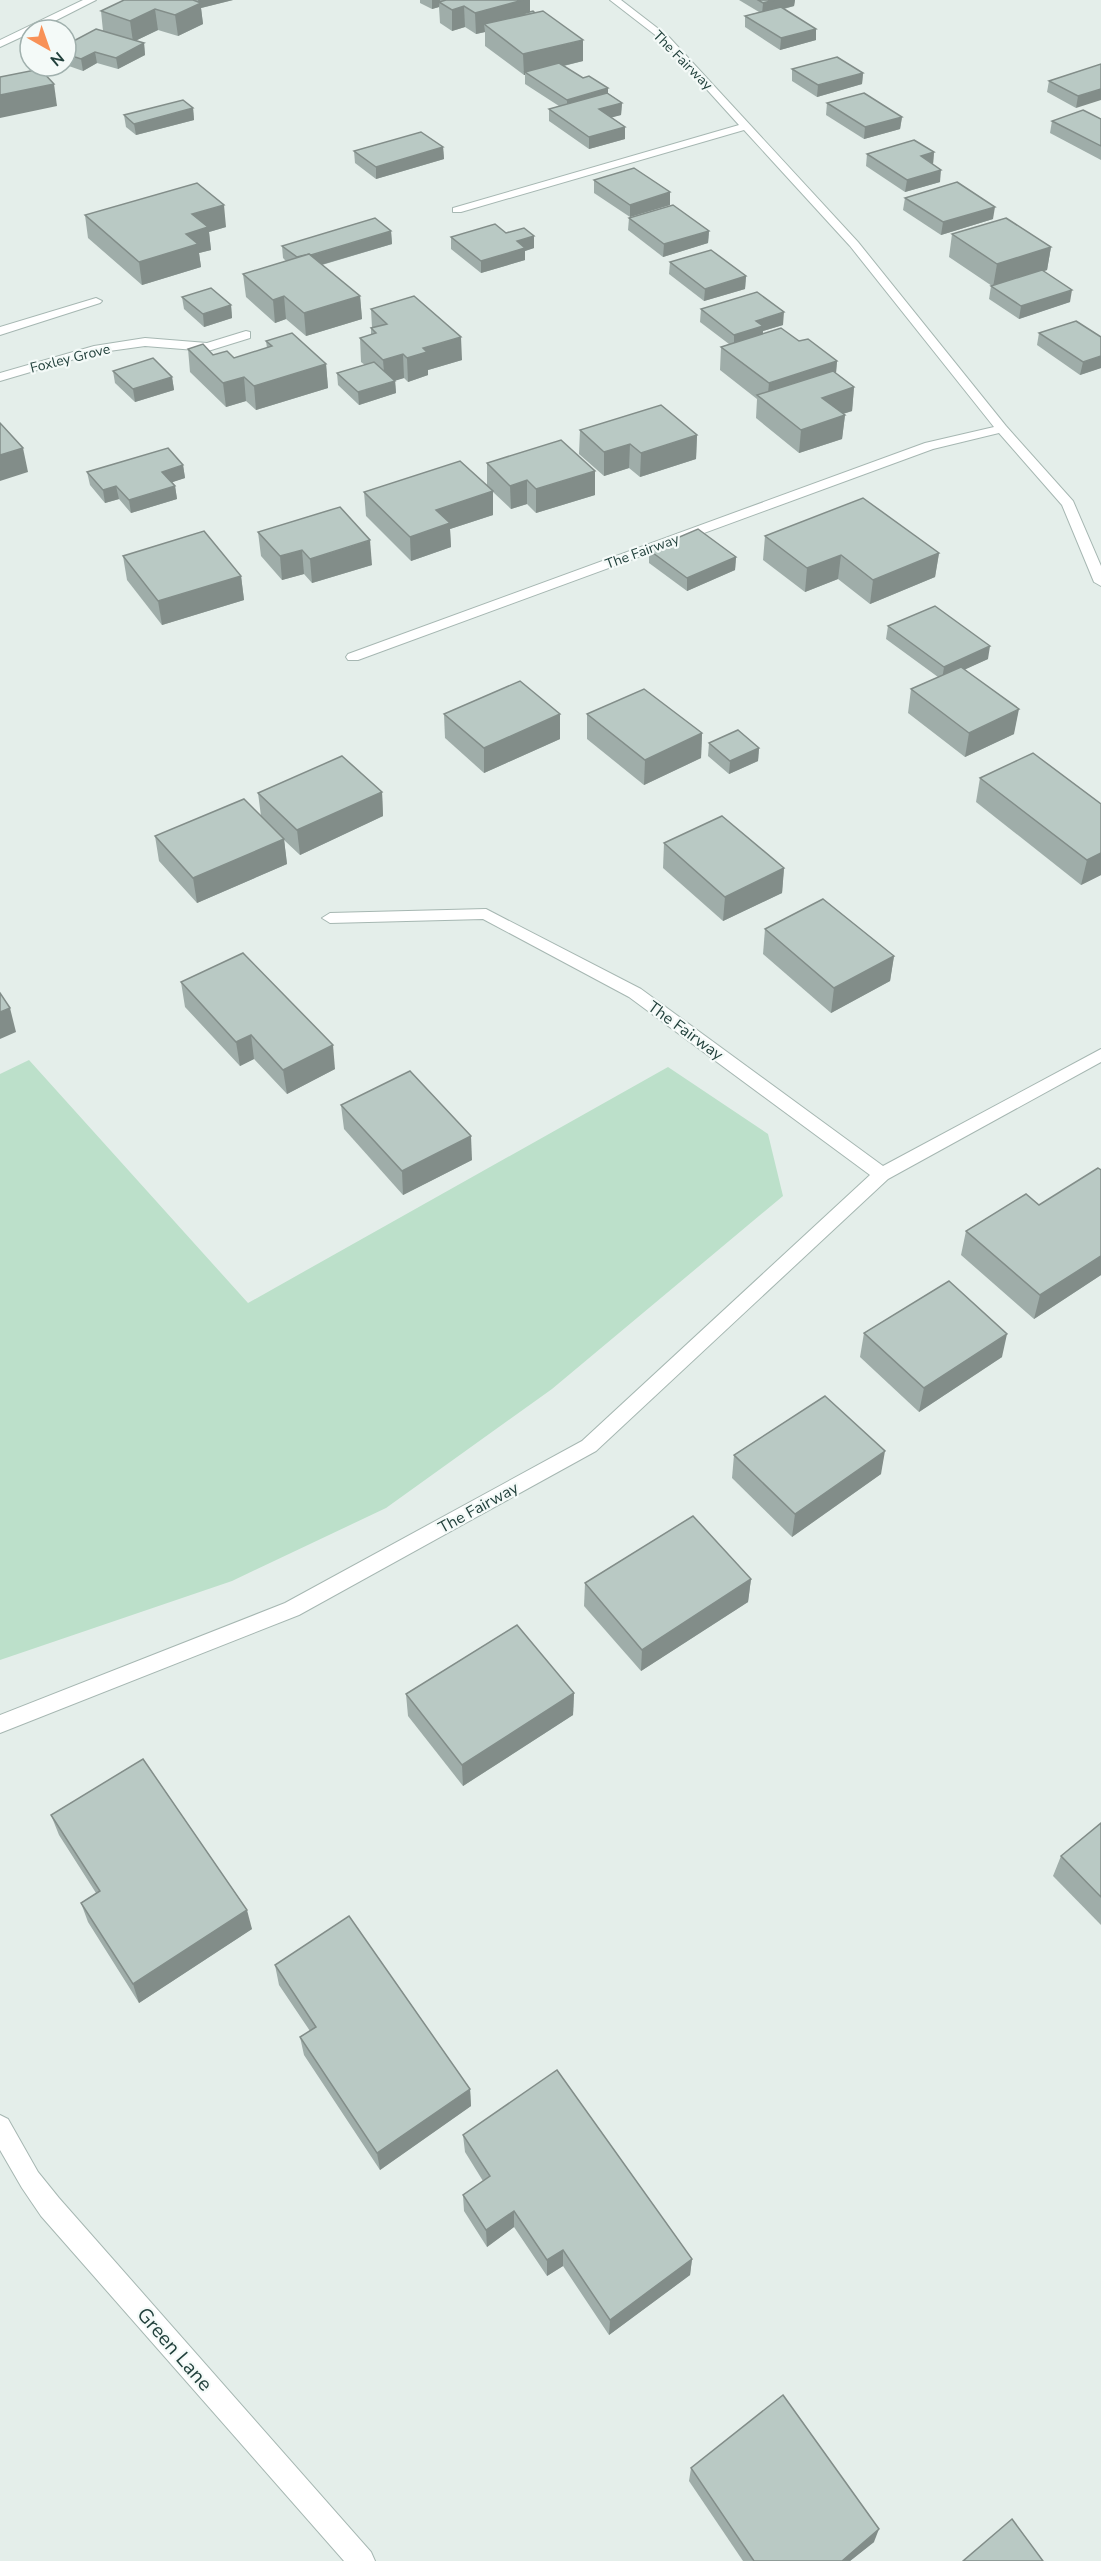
<svg xmlns="http://www.w3.org/2000/svg" width="1101" height="2561" viewBox="0 0 1101 2561" font-family="'Nunito Sans',sans-serif">
  <style>
    .green { fill: #bce0ca }
    .lines { fill: none; stroke-linecap: round; stroke-linejoin: round }
    .minor-casing { stroke: #a6b7b2; stroke-width: 2 }
    .minor { fill: #fff; fill-rule: evenodd }
    .wall { fill: #9fada9 }
    .shaded-wall { fill: #828d89 }
    .building { fill: #b9c9c4; stroke: #828d89; stroke-width: 1.5 }
    .labels { text-anchor: middle; stroke-width: 4.5; stroke-linejoin: round; paint-order: stroke }
    .far-street-label { font-size: 14px; fill: #22413c; stroke: #f4faf8 }
    .street-label { font-size: 16px; fill: #22413c; stroke: #f4faf8 }
    .near-street-label { font-size: 20px; fill: #22413c; stroke: #f4faf8 }
  </style>
  <rect width="100%" height="100%" fill="#e4eeea"/>
  <polygon class="green" points="29,1060 248,1303 668,1067 768,1134 783,1196 552,1389 386,1508 232,1581 0,1660 0,1074"/>
  <g class="lines">
    <defs>
      <g id="minor">
        <polygon points="83,0 96,0 37,30 30,30 30,33 0,47 0,40"/>
        <polygon points="610,0 621,0 669,37 858,242 1006,426 1073,501 1101,566 1101,586 1094,582 1062,505 999,433 933,449 358,660 348,660 346,657 348,654 925,443 994,427 850,246 744,130 461,212 453,212 453,208 739,125 663,41"/>
        <polygon points="96,298 102,301 100,303 0,335 0,327"/>
        <polygon points="246,331 250,332 250,338 208,351 145,346 95,353 0,381 0,373 94,346 145,338 207,343"/>
        <polygon points="486,909 641,989 883,1166 1101,1049 1101,1062 888,1179 596,1451 299,1615 0,1733 0,1715 285,1603 582,1441 870,1175 629,997 483,919 330,923 322,918 330,913"/>
        <polygon points="0,2115 8,2119 38,2172 59,2198 371,2552 375,2561 344,2561 41,2216 22,2188 0,2150"/>
      </g>
    </defs>
    <use href="#minor" class="minor-casing"/>
    <use href="#minor" class="minor"/>
  </g>
  <g class="wall">
    <polygon points="124,0 233,0 201,8 203,24 178,36 158,30 135,41 144,43 145,55 118,69 97,63 83,71 66,65 66,45 103,31 101,11"/>
    <polygon points="420,0 530,0 530,12 583,61 564,66 583,78 608,88 608,93 622,103 621,115 611,117 625,127 625,139 589,149 549,121 549,109 559,106 525,84 525,75 524,75 485,46 485,32 476,34 465,27 452,31 440,23 439,7 432,9 420,3"/>
    <polygon points="739,0 795,0 794,6 784,9 816,29 816,40 780,50 745,27 745,16 759,12"/>
    <polygon points="1101,64 1076,108 1047,92 1049,81"/>
    <polygon points="792,69 863,73 862,84 817,97 792,81"/>
    <polygon points="827,103 902,117 900,129 864,139 826,115"/>
    <polygon points="193,108 194,120 136,135 126,127 124,115"/>
    <polygon points="1101,119 1101,160 1050,133 1052,121"/>
    <polygon points="443,147 444,159 376,179 355,163 354,151"/>
    <polygon points="934,152 933,164 940,182 905,192 866,166 867,154"/>
    <polygon points="594,180 670,205 630,217 594,193"/>
    <polygon points="905,198 993,219 941,235 903,210"/>
    <polygon points="85,215 226,227 209,232 211,250 199,253 201,267 142,285 88,238"/>
    <polygon points="629,218 709,231 708,243 663,257 628,230"/>
    <polygon points="391,231 392,244 322,265 360,296 362,319 306,336 286,319 275,323 246,297 243,274 286,261 283,258 282,246"/>
    <polygon points="506,233 534,248 525,251 525,260 481,273 451,249 451,237"/>
    <polygon points="952,234 1051,247 1047,270 1044,271 1070,302 1019,319 989,299 991,286 992,286 949,257"/>
    <polygon points="670,262 746,276 745,289 704,301 669,274"/>
    <polygon points="182,297 231,305 232,318 204,327 184,309"/>
    <polygon points="371,309 462,360 428,370 428,375 408,382 404,378 395,380 396,393 359,405 338,385 337,373 365,365 361,362 360,338 371,335 371,328 372,328"/>
    <polygon points="701,309 783,325 763,331 763,333 799,341 837,361 836,373 854,387 852,411 843,414 845,415 842,439 799,453 756,418 757,399 720,370 721,347 729,344 700,322"/>
    <polygon points="1039,333 1101,337 1101,368 1080,375 1037,345"/>
    <polygon points="266,341 326,364 328,388 256,410 246,401 226,407 190,372 188,349 234,358 267,348"/>
    <polygon points="113,371 172,377 174,390 135,402 115,383"/>
    <polygon points="580,430 697,435 696,459 640,477 629,468 604,476 579,454"/>
    <polygon points="487,463 595,471 595,495 536,513 527,504 511,509 493,492 493,515 450,529 451,547 411,561 366,516 364,492 487,486"/>
    <polygon points="183,465 185,478 172,482 175,486 177,499 131,513 119,499 105,503 90,485 87,472"/>
    <polygon points="258,532 372,565 312,583 304,574 282,580 261,556"/>
    <polygon points="765,536 939,553 935,577 870,604 838,579 805,592 763,560"/>
    <polygon points="649,550 736,557 735,570 687,591 649,563"/>
    <polygon points="123,556 241,576 244,600 162,625 127,580"/>
    <polygon points="888,626 988,659 965,669 1014,734 965,757 908,713 911,689 938,677 886,639"/>
    <polygon points="444,714 560,739 484,773 445,738"/>
    <polygon points="587,714 702,733 701,758 644,785 587,739"/>
    <polygon points="709,743 759,748 758,761 729,774 708,756"/>
    <polygon points="980,778 1101,804 1101,875 1081,885 976,802"/>
    <polygon points="382,792 383,816 300,855 284,840 287,864 197,903 159,861 155,836 261,816 258,793"/>
    <polygon points="664,843 784,868 782,893 723,921 663,868"/>
    <polygon points="765,929 894,956 890,981 831,1013 763,954"/>
    <polygon points="181,982 335,1069 287,1094 254,1059 240,1066 185,1007"/>
    <polygon points="341,1105 472,1160 403,1195 344,1129"/>
    <polygon points="1101,1170 1101,1275 1034,1319 961,1255 966,1231 1039,1205"/>
    <polygon points="864,1333 1002,1357 919,1412 860,1357"/>
    <polygon points="734,1455 881,1474 792,1537 732,1478"/>
    <polygon points="751,1579 748,1602 641,1671 584,1606 585,1583"/>
    <polygon points="574,1693 573,1715 463,1786 408,1716 406,1694"/>
    <polygon points="51,1815 252,1929 139,2003 88,1922 81,1903 96,1893 59,1835"/>
    <polygon points="1101,1823 1101,1925 1053,1876 1061,1856"/>
    <polygon points="275,1965 470,2089 471,2106 380,2170 304,2055 300,2037 310,2031 279,1985"/>
    <polygon points="463,2135 692,2259 690,2275 609,2335 563,2266 547,2276 514,2227 487,2247 464,2211 463,2195 483,2181 465,2152"/>
    <polygon points="691,2468 874,2542 850,2561 743,2561 689,2481"/>
  </g>
  <g class="shaded-wall">
    <polygon points="198,0 233,0 201,8 203,24 178,36 175,15 199,4"/>
    <polygon points="432,0 440,0 439,7 432,9"/>
    <polygon points="523,0 530,0 530,19 484,24 485,32 476,34 475,13"/>
    <polygon points="774,0 795,0 794,6 762,14 763,3"/>
    <polygon points="464,6 465,27 452,31 452,10"/>
    <polygon points="155,9 158,30 133,42 130,21"/>
    <polygon points="816,29 816,40 780,50 781,38"/>
    <polygon points="583,40 583,61 529,74 525,72 525,75 524,75 523,54"/>
    <polygon points="144,43 145,55 118,69 116,58"/>
    <polygon points="95,52 97,63 83,71 81,59"/>
    <polygon points="863,73 862,84 817,97 818,85"/>
    <polygon points="54,84 57,106 0,118 0,95"/>
    <polygon points="608,88 608,100 567,111 567,100"/>
    <polygon points="1101,89 1101,100 1076,108 1078,96"/>
    <polygon points="622,103 621,115 599,121 599,109"/>
    <polygon points="193,108 194,120 136,135 134,124"/>
    <polygon points="902,117 900,129 864,139 865,127"/>
    <polygon points="625,127 625,139 589,149 589,137"/>
    <polygon points="443,147 444,159 376,179 376,167"/>
    <polygon points="934,152 933,164 921,156"/>
    <polygon points="941,170 940,182 905,192 907,180"/>
    <polygon points="670,192 670,205 630,217 630,205"/>
    <polygon points="224,205 226,227 209,232 211,250 199,253 201,267 142,285 139,262 186,234 192,214"/>
    <polygon points="995,207 993,219 941,235 943,222"/>
    <polygon points="391,231 392,244 300,271 299,259"/>
    <polygon points="709,231 708,243 663,257 664,244"/>
    <polygon points="534,236 534,248 525,251 525,260 481,273 481,261 517,241"/>
    <polygon points="1051,247 1047,270 993,287 997,264"/>
    <polygon points="746,276 745,289 704,301 705,289"/>
    <polygon points="1072,290 1070,302 1019,319 1021,306"/>
    <polygon points="284,296 286,319 275,323 273,300"/>
    <polygon points="360,296 362,319 306,336 304,313"/>
    <polygon points="231,305 232,318 204,327 203,314"/>
    <polygon points="784,312 783,325 763,331 762,339 734,348 734,335 756,321"/>
    <polygon points="461,337 462,360 428,370 428,375 408,382 407,358 423,348"/>
    <polygon points="403,354 404,378 385,384 383,360"/>
    <polygon points="1101,356 1101,368 1080,375 1083,362"/>
    <polygon points="837,361 835,384 767,403 769,383"/>
    <polygon points="326,364 328,388 256,410 254,386"/>
    <polygon points="172,377 174,390 135,402 133,389"/>
    <polygon points="244,377 246,401 226,407 223,383"/>
    <polygon points="395,381 396,393 359,405 358,392"/>
    <polygon points="854,387 852,411 820,421 822,398"/>
    <polygon points="845,415 842,439 799,453 801,430"/>
    <polygon points="697,435 696,459 640,477 641,453"/>
    <polygon points="630,444 629,468 604,476 604,452"/>
    <polygon points="23,448 28,472 0,481 0,455"/>
    <polygon points="183,465 185,478 164,485 162,472"/>
    <polygon points="595,471 595,495 536,513 536,489"/>
    <polygon points="527,480 527,504 511,509 510,486"/>
    <polygon points="116,486 119,499 105,503 103,490"/>
    <polygon points="175,486 177,499 131,513 129,500"/>
    <polygon points="493,491 493,515 450,529 451,547 411,561 410,537 436,510"/>
    <polygon points="370,540 372,565 312,583 310,559"/>
    <polygon points="302,550 304,574 282,580 280,556"/>
    <polygon points="939,553 935,577 870,604 873,580"/>
    <polygon points="841,555 838,579 805,592 807,568"/>
    <polygon points="736,557 735,570 687,591 687,578"/>
    <polygon points="241,576 244,600 162,625 158,601"/>
    <polygon points="990,646 988,659 942,680 944,667"/>
    <polygon points="1019,709 1014,734 965,757 969,733"/>
    <polygon points="560,714 560,739 484,773 484,748"/>
    <polygon points="702,733 701,758 644,785 645,760"/>
    <polygon points="759,748 758,761 729,774 730,761"/>
    <polygon points="382,792 383,816 300,855 297,830"/>
    <polygon points="284,839 287,864 197,903 193,878"/>
    <polygon points="1101,853 1101,875 1081,885 1087,860"/>
    <polygon points="784,868 782,893 723,921 725,897"/>
    <polygon points="894,956 890,981 831,1013 834,988"/>
    <polygon points="10,1008 16,1032 0,1039 0,1012"/>
    <polygon points="251,1035 254,1059 240,1066 236,1042"/>
    <polygon points="333,1045 335,1069 287,1094 283,1070"/>
    <polygon points="471,1136 472,1160 403,1195 402,1171"/>
    <polygon points="1101,1256 1101,1275 1034,1319 1040,1295"/>
    <polygon points="1007,1334 1002,1357 919,1412 924,1388"/>
    <polygon points="885,1451 881,1474 792,1537 795,1514"/>
    <polygon points="751,1579 748,1602 641,1671 642,1650"/>
    <polygon points="574,1693 573,1715 463,1786 462,1765"/>
    <polygon points="247,1910 252,1929 139,2003 133,1984"/>
    <polygon points="470,2089 471,2106 380,2170 377,2153"/>
    <polygon points="514,2211 514,2227 487,2247 486,2230"/>
    <polygon points="563,2250 563,2266 547,2276 547,2260"/>
    <polygon points="692,2259 690,2275 609,2335 610,2320"/>
    <polygon points="879,2529 874,2542 850,2561 842,2561"/>
  </g>
  <g class="building">
    <polygon points="124,0 193,0 201,3 175,15 155,9 130,21 101,11"/>
    <polygon points="446,0 523,0 475,13 464,6 452,10 439,2"/>
    <polygon points="758,0 774,0 763,3"/>
    <polygon points="781,7 816,29 781,38 745,16"/>
    <polygon points="533,11 535,13 504,19"/>
    <polygon points="543,11 583,40 523,54 484,24"/>
    <polygon points="96,29 144,43 116,58 95,52 81,59 66,54 66,45"/>
    <polygon points="837,57 863,73 818,85 792,69"/>
    <polygon points="559,63 583,78 589,76 608,88 567,100 525,72"/>
    <polygon points="1101,64 1101,89 1078,96 1049,81"/>
    <polygon points="40,69 54,84 0,95 0,77"/>
    <polygon points="607,93 622,103 599,109 625,127 589,137 549,109"/>
    <polygon points="864,93 902,117 865,127 827,103"/>
    <polygon points="183,100 193,108 134,124 124,115"/>
    <polygon points="1083,110 1101,119 1101,146 1052,121"/>
    <polygon points="421,132 443,147 376,167 354,151"/>
    <polygon points="914,140 934,152 921,156 941,170 907,180 867,154"/>
    <polygon points="634,168 670,192 630,205 594,180"/>
    <polygon points="957,182 995,207 943,222 905,198"/>
    <polygon points="197,183 224,205 192,214 208,227 186,234 198,244 139,262 85,215"/>
    <polygon points="673,205 709,231 664,244 629,218"/>
    <polygon points="375,218 391,231 311,255 309,254 297,257 282,246"/>
    <polygon points="1006,218 1051,247 997,264 952,234"/>
    <polygon points="495,224 506,233 524,228 534,236 517,241 525,248 481,261 451,237"/>
    <polygon points="711,250 746,276 705,289 670,262"/>
    <polygon points="309,254 360,296 304,313 284,296 273,300 243,274"/>
    <polygon points="1042,270 1072,290 1021,306 991,286"/>
    <polygon points="211,288 231,305 203,314 182,297"/>
    <polygon points="757,292 784,312 756,321 763,326 734,335 701,309"/>
    <polygon points="414,296 461,337 423,348 427,352 407,358 403,354 383,360 360,338 376,333 371,328 387,324 371,309"/>
    <polygon points="1076,321 1101,337 1101,356 1083,362 1039,333"/>
    <polygon points="781,328 799,341 808,339 837,361 769,383 721,347"/>
    <polygon points="292,333 326,364 254,386 244,377 223,383 188,349 203,344 213,355 227,351 234,358 272,346 266,341"/>
    <polygon points="153,358 172,377 133,389 113,371"/>
    <polygon points="374,362 395,381 358,392 337,373"/>
    <polygon points="833,371 854,387 822,398 845,415 801,430 757,395"/>
    <polygon points="661,405 697,435 641,453 630,444 604,452 580,430"/>
    <polygon points="0,423 23,448 0,455"/>
    <polygon points="561,440 595,471 536,489 527,480 510,486 487,463"/>
    <polygon points="168,448 183,465 162,472 175,486 129,500 116,486 103,490 87,472"/>
    <polygon points="460,461 493,491 436,510 450,523 410,537 364,492"/>
    <polygon points="863,498 939,553 873,580 841,555 807,568 765,536"/>
    <polygon points="340,507 370,540 310,559 302,550 280,556 258,532"/>
    <polygon points="698,529 736,557 687,578 649,550"/>
    <polygon points="204,531 241,576 158,601 123,556"/>
    <polygon points="935,606 990,646 944,667 888,626"/>
    <polygon points="961,667 1019,709 969,733 911,689"/>
    <polygon points="520,681 560,714 484,748 444,714"/>
    <polygon points="644,689 702,733 645,760 587,714"/>
    <polygon points="738,730 759,748 730,761 709,743"/>
    <polygon points="1033,753 1101,804 1101,853 1087,860 980,778"/>
    <polygon points="342,756 382,792 297,830 258,793"/>
    <polygon points="244,799 284,839 193,878 155,836"/>
    <polygon points="722,816 784,868 725,897 664,843"/>
    <polygon points="823,899 894,956 834,988 765,929"/>
    <polygon points="243,953 333,1045 283,1070 251,1035 236,1042 181,982"/>
    <polygon points="0,993 10,1008 0,1012"/>
    <polygon points="410,1071 471,1136 402,1171 341,1105"/>
    <polygon points="1098,1168 1101,1170 1101,1256 1040,1295 966,1231 1026,1194 1039,1205"/>
    <polygon points="949,1281 1007,1334 924,1388 864,1333"/>
    <polygon points="825,1396 885,1451 795,1514 734,1455"/>
    <polygon points="693,1516 751,1579 642,1650 585,1583"/>
    <polygon points="517,1625 574,1693 462,1765 406,1694"/>
    <polygon points="143,1759 247,1910 133,1984 81,1903 100,1891 51,1815"/>
    <polygon points="1101,1823 1101,1897 1061,1856"/>
    <polygon points="349,1916 470,2089 377,2153 300,2037 316,2027 275,1965"/>
    <polygon points="557,2070 692,2259 610,2320 563,2250 547,2260 514,2211 486,2230 463,2195 490,2176 463,2135"/>
    <polygon points="783,2395 879,2529 842,2561 754,2561 691,2468"/>
    <polygon points="1012,2519 1043,2561 963,2561"/>
  </g>
  <g class="labels">
    <g class="far-street-label">
      <text transform="translate(683 60) rotate(45)" y="5">The Fairway</text>
      <text transform="translate(70 358) rotate(-14)" y="5">Foxley Grove</text>
      <text transform="translate(642 551) rotate(-20)" y="5">The Fairway</text>
    </g>
    <g class="street-label">
      <text transform="translate(686 1030) rotate(36)" y="6">The Fairway</text>
      <text transform="translate(478 1507) rotate(-29)" y="6">The Fairway</text>
    </g>
    <g class="near-street-label">
      <text transform="translate(175 2349) rotate(49)" y="7">Green Lane</text>
    </g>
  </g>
  <g transform="translate(48 48) rotate(140)"><circle r="28" fill="#f4faf8" stroke="#a0b0ad" stroke-width="1.5"/>
  <path d="M0-4.5L10 22L0 15L-10 22Z" fill="#f89157"/>
  <text y="-9" font-size="16" font-weight="bold" text-anchor="middle" fill="#22413c">N</text>
  </g>
</svg>
